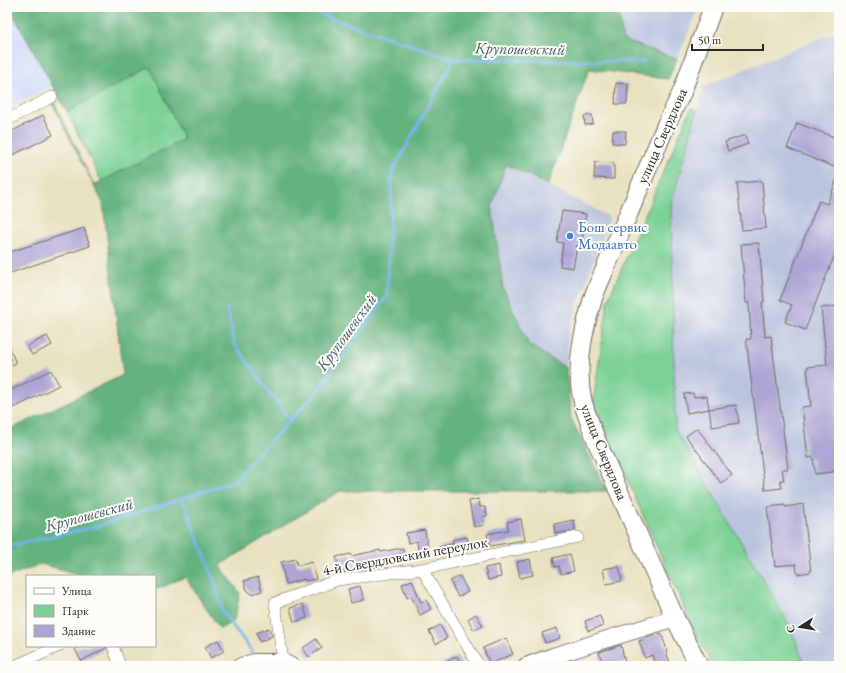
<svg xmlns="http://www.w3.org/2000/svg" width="846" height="673" viewBox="0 0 846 673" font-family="'EB Garamond',serif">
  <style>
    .built { fill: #cfdaf9 }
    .industrial { fill: #bac4de }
    .green { fill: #7bd195; stroke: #537e60 }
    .forest { fill: #64b37e; stroke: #486f54 }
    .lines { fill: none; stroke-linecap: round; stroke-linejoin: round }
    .stream { stroke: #72b5e7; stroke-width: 3 }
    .building { fill: #ada5d4 }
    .street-casing { stroke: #6e6b60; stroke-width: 12 }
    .secondary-casing { stroke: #6e6b60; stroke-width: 18 }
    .primary-casing { stroke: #6e6b60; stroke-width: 20 }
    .street { stroke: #fff; stroke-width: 11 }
    .secondary { stroke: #fff; stroke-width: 16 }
    .primary { stroke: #fff; stroke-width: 18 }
    .shop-dot { fill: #3f7fe0; stroke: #fdfcf7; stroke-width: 1.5 }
    .labels { text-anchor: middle; stroke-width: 4; stroke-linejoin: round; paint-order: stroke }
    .street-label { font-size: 15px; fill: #2b2b2b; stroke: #fdfcf7 }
    .shop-label { font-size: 15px; fill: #366cbe; stroke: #fdfcf7; text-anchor: start }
    .water-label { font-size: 16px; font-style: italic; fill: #445b6d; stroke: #fdfcf7 }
  </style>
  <rect width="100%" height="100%" fill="#fdfcf7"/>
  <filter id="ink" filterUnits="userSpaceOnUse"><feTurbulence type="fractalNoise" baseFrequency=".025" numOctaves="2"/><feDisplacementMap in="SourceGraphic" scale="8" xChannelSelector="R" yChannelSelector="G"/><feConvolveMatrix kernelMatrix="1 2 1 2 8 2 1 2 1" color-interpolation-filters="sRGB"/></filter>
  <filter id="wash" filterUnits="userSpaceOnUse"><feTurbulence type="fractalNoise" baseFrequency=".012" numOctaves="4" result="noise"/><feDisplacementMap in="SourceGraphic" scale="16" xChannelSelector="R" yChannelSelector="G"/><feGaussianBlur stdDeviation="0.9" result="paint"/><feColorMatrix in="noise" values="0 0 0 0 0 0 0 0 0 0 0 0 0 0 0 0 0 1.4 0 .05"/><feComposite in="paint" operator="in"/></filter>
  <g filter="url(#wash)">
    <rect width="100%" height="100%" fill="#e9e2c1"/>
    <polygon class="built" points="7,7 9,7 53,85 7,109"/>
    <g class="industrial">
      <polygon points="618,7 699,7 677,59 623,40"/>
      <polygon points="839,31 839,666 805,666 790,626 675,429 671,204 704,86"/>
      <polygon points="506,164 610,217 578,303 569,333 566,368 529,345 503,288 492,207"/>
    </g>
    <g class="green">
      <polygon points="150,66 184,139 102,182 67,112"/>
      <polygon points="691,108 697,110 671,204 675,429 790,626 805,666 713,666 694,630 593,403 608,300"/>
    </g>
    <polygon class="forest" points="9,7 618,7 623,40 677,59 668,79 589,69 548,185 506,164 492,207 503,288 529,345 566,368 571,418 607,491 340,491 220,565 240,593 234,621 220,629 185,577 155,590 155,576 86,576 41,564 7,577 7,431 123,375 103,203 52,103 54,102 94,185 184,139 150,67 67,112"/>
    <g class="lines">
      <g class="stream">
        <polyline points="304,7 330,18 454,59"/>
        <polyline points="227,308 234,343 290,421"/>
        <polyline points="182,499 213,576 223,613 252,651 252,653"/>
        <polyline points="7,546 95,527 232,482 316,393 387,296 392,172 454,59 644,62"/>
      </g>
    </g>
    <g id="blocks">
      <g class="building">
        <polygon points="616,83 628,84 627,104 615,104"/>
        <polygon points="43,115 53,135 7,158 7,134"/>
        <polygon points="592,115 593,124 585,125 584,116"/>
        <polygon points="797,123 839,139 839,169 787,148"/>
        <polygon points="613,131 626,131 625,144 612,143"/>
        <polygon points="745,135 748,144 728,151 725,142"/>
        <polygon points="595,162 614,163 614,179 594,178"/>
        <polygon points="839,174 839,244 805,330 785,322 792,305 780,300 819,201 827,204"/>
        <polygon points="762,181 766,228 742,230 737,183"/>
        <polygon points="562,211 586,214 581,246 577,245 573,268 560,266 563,243 557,242"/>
        <polygon points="84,228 90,246 7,274 7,253"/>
        <polygon points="759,243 764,302 762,302 765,337 771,336 788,469 782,469 784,480 780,480 782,488 765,490 746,339 751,339 749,303 746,303 741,244"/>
        <polygon points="839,306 839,470 833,471 833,472 815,474 813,457 808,458 802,407 811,406 807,367 827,365 821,308"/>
        <polygon points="47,336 52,345 32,355 27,346"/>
        <polygon points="7,343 16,363 7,367"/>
        <polygon points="51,370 59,385 14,408 7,395 7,392"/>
        <polygon points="693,393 694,397 707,396 709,409 687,413 684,394"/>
        <polygon points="736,405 739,423 712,427 709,409"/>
        <polygon points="697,428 732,475 721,483 686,436"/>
        <polygon points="479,499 480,507 485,507 487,516 482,517 484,525 474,527 469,501"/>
        <polygon points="803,504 811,572 797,574 796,564 775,566 767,507 785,505 785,507"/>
        <polygon points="521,519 525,540 490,546 487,534 508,530 507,522"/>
        <polygon points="574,520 575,530 555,534 554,524"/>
        <polygon points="425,530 428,550 418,552 417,541 408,543 406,533"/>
        <polygon points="467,537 470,549 449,553 449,555 441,556 439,547 453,544 452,540"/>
        <polygon points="403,548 405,560 383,564 383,565 365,569 364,568 340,573 336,557 351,554 351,556 380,550 380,552"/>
        <polygon points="570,554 574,571 561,574 559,566 555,567 553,558"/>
        <polygon points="296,559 297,566 312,562 316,579 306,581 305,579 286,584 281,562"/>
        <polygon points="530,559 533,575 520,578 517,562"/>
        <polygon points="499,565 501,577 488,580 485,568"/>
        <polygon points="619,566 622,581 606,584 603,569"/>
        <polygon points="460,576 468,592 458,597 450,581"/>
        <polygon points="258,577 262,591 252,594 247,590 244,581"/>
        <polygon points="412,580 421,602 426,600 431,609 420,615 411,596 407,598 402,584"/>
        <polygon points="360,586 364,600 351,603 348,589"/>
        <polygon points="303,604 307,618 294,622 290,608"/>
        <polygon points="476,614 483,626 474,630 468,619"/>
        <polygon points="600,616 603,626 588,631 585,621"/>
        <polygon points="440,625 447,638 436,644 429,631"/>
        <polygon points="269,628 272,636 260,642 256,633"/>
        <polygon points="557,628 560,638 545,643 542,633"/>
        <polygon points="661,633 667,650 666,651 671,666 656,666 652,655 645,658 639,641"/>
        <polygon points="506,638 513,654 490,664 483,648"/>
        <polygon points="316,639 322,648 309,657 303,648"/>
        <polygon points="218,640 224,651 211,658 205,647"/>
        <polygon points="621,645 625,662 610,666 603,666 599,652"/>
        <polygon points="81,646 106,646 106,648 81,661 75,649"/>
        <polygon points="457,656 462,666 438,666"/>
      </g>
    </g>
  </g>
  <g filter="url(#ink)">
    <use href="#blocks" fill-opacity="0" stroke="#6e6b60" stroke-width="1"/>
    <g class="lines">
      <defs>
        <g id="street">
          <polyline points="7,120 52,97"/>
          <polyline points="422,569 479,666"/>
          <polyline points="113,646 120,666"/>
          <polyline points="283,662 275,603 337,580 422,569 578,537"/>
          <polyline points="15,666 59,646"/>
        </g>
        <g id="secondary">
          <polyline points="241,666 254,662 283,662 291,666"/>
          <polyline points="526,666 553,656 675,618"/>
        </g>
        <path id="primary" d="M699 666 675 618 597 442C592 428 585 413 582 398 575 364 584 328 594 295L666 125 682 92 713 7"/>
      </defs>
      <use href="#street" class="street-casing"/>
      <use href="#secondary" class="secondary-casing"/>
      <use href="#primary" class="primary-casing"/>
      <use href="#street" class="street"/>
      <use href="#secondary" class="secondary"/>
      <use href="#primary" class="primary"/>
    </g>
  </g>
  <circle class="shop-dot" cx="570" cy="236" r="4"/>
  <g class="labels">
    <g class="street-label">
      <text transform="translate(662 136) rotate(-66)" y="5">улица Свердлова</text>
      <text transform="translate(604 452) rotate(68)" y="5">улица Свердлова</text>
      <text transform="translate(405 556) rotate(-10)" y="5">4-й Свердловский переулок</text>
    </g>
    <g class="shop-label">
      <text x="578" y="232">Бош сервис<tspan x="578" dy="17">Модаавто</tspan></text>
    </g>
    <g class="water-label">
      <text transform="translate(520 48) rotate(1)" y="6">Крупошевский</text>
      <text transform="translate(346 332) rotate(-54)" y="6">Крупошевский</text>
      <text transform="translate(89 514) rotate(-15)" y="6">Крупошевский</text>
    </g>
  </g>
  <rect width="846" height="673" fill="none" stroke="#fdfcf7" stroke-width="24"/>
  <rect x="26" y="575" width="130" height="72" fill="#fdfcf7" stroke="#a9a8a5"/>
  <rect x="34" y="588" width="20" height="6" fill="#ffffff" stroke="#a9a8a5"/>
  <text x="62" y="595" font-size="12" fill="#2b2b2b">Улица</text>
  <rect x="34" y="605" width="20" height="12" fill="#7bd195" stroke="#a9a8a5"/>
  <text x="62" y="615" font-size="12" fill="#2b2b2b">Парк</text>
  <rect x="34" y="625" width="20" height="12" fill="#ada5d4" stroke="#a9a8a5"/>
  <text x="62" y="635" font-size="12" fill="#2b2b2b">Здание</text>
  <g transform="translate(800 627) rotate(258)" stroke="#fdfcf7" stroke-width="3" paint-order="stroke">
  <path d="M0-3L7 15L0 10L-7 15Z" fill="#2b2b2b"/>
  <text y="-6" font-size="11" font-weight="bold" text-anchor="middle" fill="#2b2b2b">С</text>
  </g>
  <path d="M692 44v6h71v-6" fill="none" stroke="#2b2b2b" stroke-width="2"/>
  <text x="698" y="44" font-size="12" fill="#2b2b2b" stroke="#fdfcf7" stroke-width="3" paint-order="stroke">50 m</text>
</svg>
